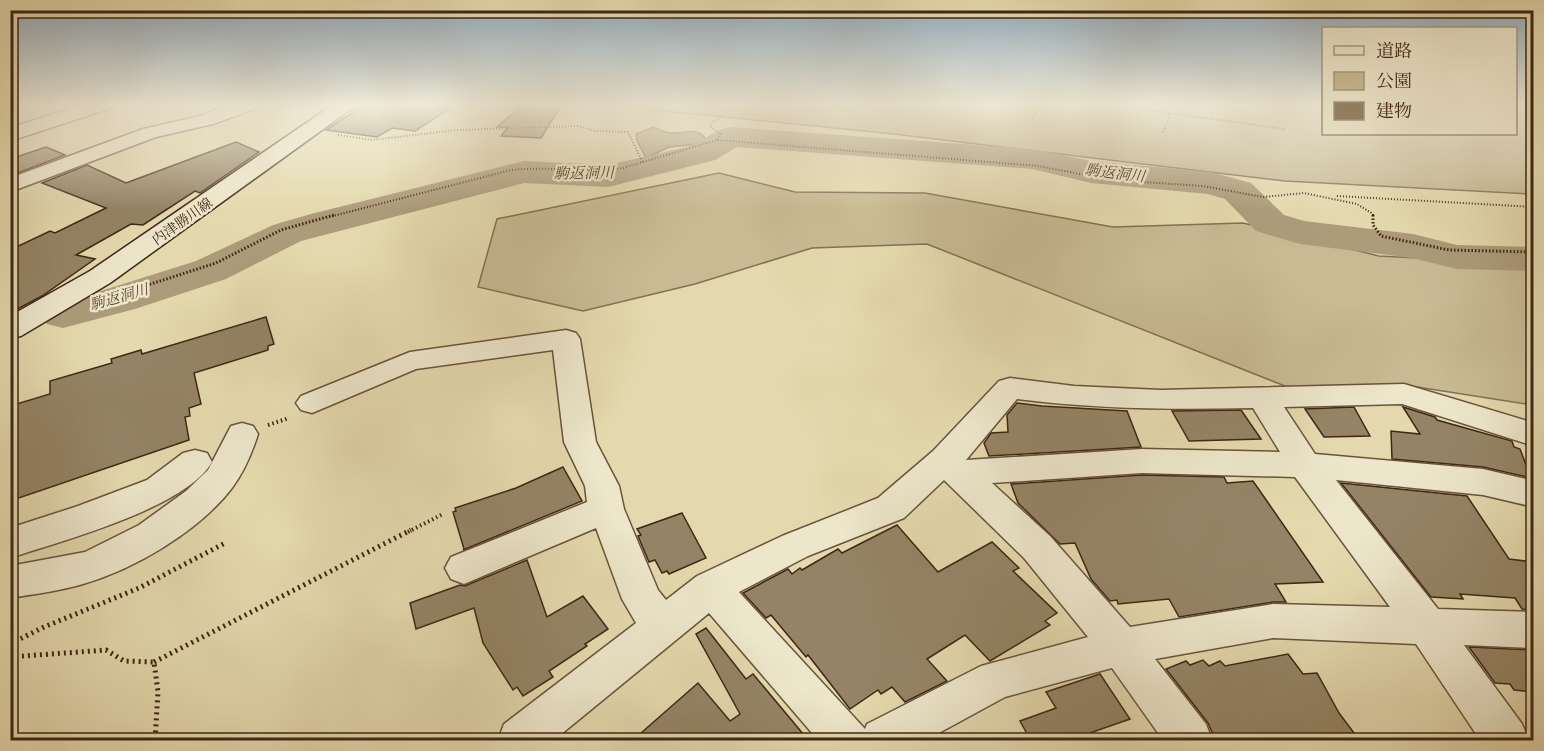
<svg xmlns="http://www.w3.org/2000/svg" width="1544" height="751" viewBox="0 0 1544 751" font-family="'IM FELL Great Primer','Noto Serif JP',serif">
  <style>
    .green { fill: #c8bb94; stroke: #837154; stroke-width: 1.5 }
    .water { fill: #ac9c7a; stroke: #806d52; stroke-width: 1.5 }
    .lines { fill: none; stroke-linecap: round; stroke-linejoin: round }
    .river { fill: #ac9c7a; fill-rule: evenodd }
    .building { fill: #948465; stroke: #3e2715; stroke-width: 1.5 }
    .street-casing { stroke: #68543b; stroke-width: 3 }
    .secondary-casing { stroke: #3e2715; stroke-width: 3 }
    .path-far3 { stroke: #3e2715; stroke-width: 2; stroke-dasharray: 1 2; stroke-linecap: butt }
    .path-far2 { stroke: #3e2715; stroke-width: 3; stroke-dasharray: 1.5 2; stroke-linecap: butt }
    .path-far1 { stroke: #3e2715; stroke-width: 4; stroke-dasharray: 1.5 3; stroke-linecap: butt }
    .path { stroke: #3e2715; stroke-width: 5; stroke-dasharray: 2 4; stroke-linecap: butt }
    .street { fill: #ede6ca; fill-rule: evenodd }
    .secondary { fill: #ede6ca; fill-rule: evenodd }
    .labels { text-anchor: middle; stroke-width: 5; stroke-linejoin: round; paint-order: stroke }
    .far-street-label { font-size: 14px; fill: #3e2715; stroke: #ede6ca }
    .far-water-label { font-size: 15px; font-style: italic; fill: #5f4a33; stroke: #ede6ca }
  </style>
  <rect width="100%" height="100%" fill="#e4d9ae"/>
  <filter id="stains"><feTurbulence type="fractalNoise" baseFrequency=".00333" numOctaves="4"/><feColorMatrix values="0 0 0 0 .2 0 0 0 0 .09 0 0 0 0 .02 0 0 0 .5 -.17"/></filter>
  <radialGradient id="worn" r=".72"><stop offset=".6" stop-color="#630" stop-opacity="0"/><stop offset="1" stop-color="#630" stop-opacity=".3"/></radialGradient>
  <g class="green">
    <polygon points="645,104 1323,104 1324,134 1516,134 1516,104 1533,104 1533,194 1285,181 894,134 654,110"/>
    <polygon points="719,173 795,192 925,193 1113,227 1243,223 1379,256 1533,264 1533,405 1398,384 1295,390 927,244 812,248 695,284 583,311 478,287 497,219"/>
  </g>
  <path class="water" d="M653 127C659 130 665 133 672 133 686 134 698 125 707 141L691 145 669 147 648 157 645 156 637 141 636 134Z"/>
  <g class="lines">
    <polygon class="river" points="731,127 1032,149 1091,161 1211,172 1251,183 1284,215 1304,221 1413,234 1457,245 1534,247 1534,271 1457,269 1412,258 1300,244 1256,231 1225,199 1208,194 1091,183 1032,169 737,147 715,160 608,187 524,183 301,241 226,279 135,309 63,328 47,324 40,314 47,304 104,290 196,261 273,225 311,214 524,161 608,165 691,146 719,130"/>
  </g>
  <g class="building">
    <polygon points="366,104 418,104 449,109 415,131 392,128 377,137 326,130"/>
    <polygon points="521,106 558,110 541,138 501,136 508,127 497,127"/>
    <polygon points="236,142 259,152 200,193 195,191 143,225 131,224 76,255 95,259 42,296 10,313 10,250 50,231 55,233 106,208 42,183 87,165 126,183"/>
    <polygon points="46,147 65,155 18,173 10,170 10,159"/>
    <polygon points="266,317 274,344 268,346 268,350 194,373 201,404 189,408 190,416 185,417 189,440 10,501 10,406 50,394 50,381 112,363 111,359 141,350 142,354"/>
    <polygon points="1017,403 1042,406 1127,411 1141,447 989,456 984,443 991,433 1008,432 1007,415"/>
    <polygon points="1354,407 1370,436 1324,437 1305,409"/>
    <polygon points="1403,407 1435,417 1437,420 1512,441 1514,447 1520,449 1531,478 1483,467 1392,459 1391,431 1420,434"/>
    <polygon points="1241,410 1261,439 1189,441 1172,411"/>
    <polygon points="563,467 582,501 463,550 464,549 453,512 456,511 455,508 516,488"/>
    <polygon points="1142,475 1224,477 1227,483 1253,481 1323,582 1275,584 1286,602 1273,602 1179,617 1169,599 1118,604 1117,600 1110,601 1091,579 1075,543 1060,544 1018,503 1011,484"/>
    <polygon points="1341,483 1467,496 1509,559 1533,562 1533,610 1522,609 1515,598 1460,594 1463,599 1431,597"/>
    <polygon points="682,513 706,558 669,574 667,571 662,573 655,560 649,562 638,536 641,535 637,529"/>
    <polygon points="897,525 938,572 992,542 1019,568 1013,571 1057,613 1045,621 1050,625 990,661 965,635 927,659 947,681 905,702 892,687 881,694 878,690 850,709 808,655 806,657 771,615 766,618 743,593 788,569 792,574 800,568 802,570 838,549 842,553"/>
    <polygon points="527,560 547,617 583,596 608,629 585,644 587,646 549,671 553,677 523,696 517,687 513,690 483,643 474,608 416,629 410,603 460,585 465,586"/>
    <polygon points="706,628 746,679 753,674 809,741 632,741 698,683 730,721 740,714 696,634"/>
    <polygon points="1469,647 1533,650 1533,692 1514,690 1510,684 1495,683"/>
    <polygon points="1288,654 1303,674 1317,673 1339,713 1360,741 1216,741 1208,723 1166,669 1186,661 1190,665 1203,660 1209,666 1220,661 1225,666"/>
    <polygon points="1100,674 1130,719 1067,741 1031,741 1020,721 1056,708 1046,692"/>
  </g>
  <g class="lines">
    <defs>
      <g id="street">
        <polygon points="84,104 113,104 111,108 10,141 10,128"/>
        <polygon points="231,104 259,104 257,108 213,124 156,137 10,192 10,178 143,129 200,116"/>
        <path d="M566 330 576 333 580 339 596 442 619 486 624 509 658 590 666 600 697 576 782 536 878 498 933 451 999 381 1010 378 1074 386 1161 390 1404 384 1534 423V446L1402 404 1284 407 1315 454 1483 469 1534 481V507L1483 495 1336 480 1438 609 1534 612V648L1464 645 1522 724 1529 740H1480L1416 644 1273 638 1155 659 1206 724 1212 740H1163L1112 668 1005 697 926 740H818L709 613 554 740H498L504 724 636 623 622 599 596 528 464 584 451 579 445 568 451 557 587 502 585 486 564 442 553 350 416 369 312 413 301 410 296 403 301 396 410 352ZM1017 399C1096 409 1173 410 1253 408L1280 452 1142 449 966 460ZM1142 473 1295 477 1390 607 1273 604 1130 627 1050 536 992 483ZM944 480 1024 558 1088 637 981 666 867 724 865 729 739 592 808 556 904 518Z"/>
        <path d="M242 423 253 426 258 434C252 453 244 472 232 488 199 531 135 569 83 584 59 591 35 594 10 598V566L85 552 139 525 186 491 208 470 231 426Z"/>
        <path d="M195 450 207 453 212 462C186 508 61 541 10 558V528L78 506 147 480 183 453Z"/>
      </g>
      <polygon id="secondary" points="334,104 358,104 110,283 21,336 10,338 10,316 90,271"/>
    </defs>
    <use href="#street" class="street-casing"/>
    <use href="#secondary" class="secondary-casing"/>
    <g class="path-far3">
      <polyline points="1103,104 1285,129"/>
      <polyline points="916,107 919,104"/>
      <polyline points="1032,118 1041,104"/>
      <polyline points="1163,132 1171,113"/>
      <polyline points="338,135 372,140 457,130 579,126 595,131 628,132 643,163"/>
      <polyline points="717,140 720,134 710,126 712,122 741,104"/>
      <polyline points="1337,196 1534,207"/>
      <path d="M329 217 511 170C548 166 586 173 623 168L717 140 1038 166 1112 180 1203 186 1263 197 1304 193 1357 204 1373 214V217"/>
    </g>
    <g class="path-far2">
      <polyline points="1373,215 1373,225 1381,236 1449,250 1534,252"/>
      <polyline points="123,293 216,263 281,230 334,215"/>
    </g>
    <g class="path-far1">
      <polyline points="268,425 289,418"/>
      <polyline points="408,532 443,514"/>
    </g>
    <g class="path">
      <polyline points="10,644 44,627 139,588 227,542"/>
      <polyline points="10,657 106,650 124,661 154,662 158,692 155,740"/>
      <polyline points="154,662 411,530"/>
    </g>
    <use href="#street" class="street"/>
    <use href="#secondary" class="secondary"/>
  </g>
  <linearGradient id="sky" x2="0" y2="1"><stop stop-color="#90aabc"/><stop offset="0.5" stop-color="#f3eedb"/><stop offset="1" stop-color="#f3eedb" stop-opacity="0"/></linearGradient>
  <rect width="1544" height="210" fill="url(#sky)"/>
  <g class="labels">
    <g class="far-street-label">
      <text transform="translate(182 221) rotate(-35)" y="5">内津勝川線</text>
    </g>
    <g class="far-water-label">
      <text transform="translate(584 173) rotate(-1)" y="5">駒返洞川</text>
      <text transform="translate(1115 173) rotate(7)" y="5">駒返洞川</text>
      <text transform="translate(119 297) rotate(-16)" y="5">駒返洞川</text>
    </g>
  </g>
  <rect width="1544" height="751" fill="none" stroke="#e4d9ae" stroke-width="36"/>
  <rect x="12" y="12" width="1520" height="727" fill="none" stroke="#3e2715" stroke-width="3"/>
  <rect x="18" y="18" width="1508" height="715" fill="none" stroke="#3e2715" stroke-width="1.5"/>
  <rect x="1322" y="27" width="195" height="108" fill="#ede6ca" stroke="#a79a82" stroke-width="1.5"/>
  <rect x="1334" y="46" width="30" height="9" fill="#ede6ca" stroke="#a79a82" stroke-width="1.5"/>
  <text x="1376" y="57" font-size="18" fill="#3e2715">道路</text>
  <rect x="1334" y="72" width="30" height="18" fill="#c8bb94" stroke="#a79a82" stroke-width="1.5"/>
  <text x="1376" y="87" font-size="18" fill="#3e2715">公園</text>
  <rect x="1334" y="102" width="30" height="18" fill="#948465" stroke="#a79a82" stroke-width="1.5"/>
  <text x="1376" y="117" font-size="18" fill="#3e2715">建物</text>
  <rect width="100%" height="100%" filter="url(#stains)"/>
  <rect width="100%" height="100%" fill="url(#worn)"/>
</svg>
